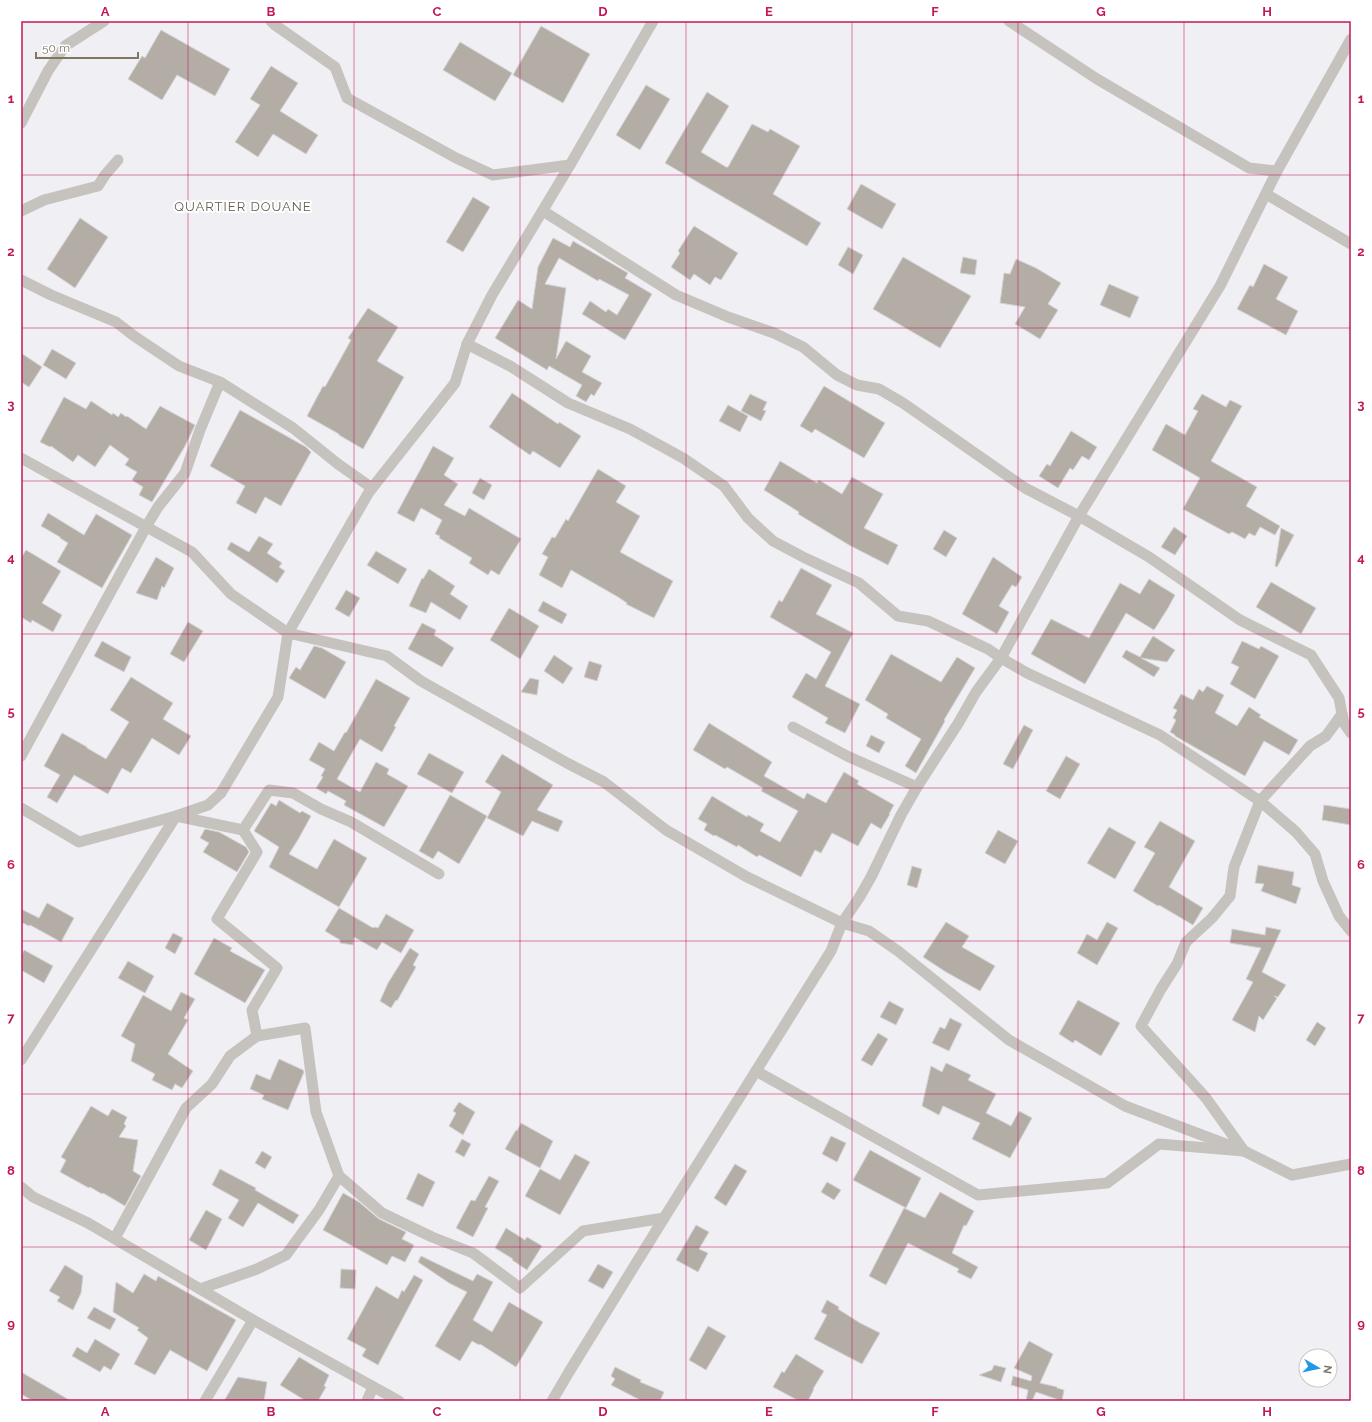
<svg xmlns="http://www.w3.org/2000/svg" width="1372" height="1422" viewBox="0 0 1372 1422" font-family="Raleway,sans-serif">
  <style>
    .building { fill: #b3ada6; stroke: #d3d3d5 }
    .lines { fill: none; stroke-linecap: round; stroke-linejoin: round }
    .street { stroke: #c6c3bf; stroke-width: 11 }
    .grid { fill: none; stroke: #c2185b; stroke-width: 1; stroke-opacity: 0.55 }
    .labels { text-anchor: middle; stroke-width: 4; stroke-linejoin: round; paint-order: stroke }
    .neighbourhood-label { font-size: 13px; letter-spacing: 1px; fill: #665d50; stroke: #fff }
    .neatline { fill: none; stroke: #c2185b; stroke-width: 1.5 }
    .grid-label { font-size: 13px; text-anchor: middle; font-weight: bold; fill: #c2185b }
  </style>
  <rect width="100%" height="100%" fill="#f0f0f4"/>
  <g class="building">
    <polygon points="541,26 590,54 563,103 513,75"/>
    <polygon points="161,30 230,69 215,96 177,75 162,100 128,79 142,56 145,58"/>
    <polygon points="460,42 512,73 495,101 443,70"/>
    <polygon points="271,66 298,83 280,111 318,135 306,154 273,134 258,157 235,142 260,105 250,99"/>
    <polygon points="646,85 670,99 640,150 616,135"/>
    <polygon points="707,92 729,106 701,152 726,167 728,167 752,124 768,132 770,129 800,146 773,194 821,223 807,246 665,163"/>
    <polygon points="861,184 896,204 882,229 847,209"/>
    <polygon points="473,197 490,207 463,252 446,242"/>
    <polygon points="80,218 108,237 75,288 47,269"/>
    <polygon points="694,226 738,253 721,280 715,277 710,285 694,274 690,280 671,267 680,253 678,251"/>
    <polygon points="553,238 570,247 573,241 628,273 625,278 652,294 625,340 582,314 590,301 606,312 608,309 617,315 629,295 599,279 598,281 559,258 545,284 566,288 556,359 566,341 591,356 582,372 602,383 594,396 591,394 586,402 576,396 582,385 549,366 547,370 495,338 518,300 532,309 538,267"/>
    <polygon points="848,247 863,255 853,274 838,265"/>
    <polygon points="903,257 971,296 940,348 873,309"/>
    <polygon points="963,257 977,260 975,275 960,273"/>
    <polygon points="1016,259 1036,268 1061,283 1048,304 1058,310 1040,339 1015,324 1025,307 1000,303 1004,273 1010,274"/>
    <polygon points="1264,264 1288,277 1276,299 1298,311 1286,335 1237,309 1250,285 1253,287"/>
    <polygon points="1109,284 1139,297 1130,318 1100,305"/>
    <polygon points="368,308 398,327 377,361 404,377 363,449 339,435 339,434 307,416 323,386 325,387 351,340 348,338"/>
    <polygon points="52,349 76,363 66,379 43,365"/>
    <polygon points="21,353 42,367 29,387 21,382"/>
    <polygon points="824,386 885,423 864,458 815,429 812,433 800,426"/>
    <polygon points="512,393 558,424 559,422 581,436 560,468 533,451 530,455 489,427"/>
    <polygon points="750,394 767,402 763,410 766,411 761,421 741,411"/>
    <polygon points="1202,394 1226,407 1230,400 1242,406 1211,461 1257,487 1246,506 1280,526 1275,535 1260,527 1255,536 1249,533 1245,539 1232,532 1229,534 1183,509 1200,478 1152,450 1166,424 1185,435 1198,411 1193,409"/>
    <polygon points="64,397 86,409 91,401 112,415 113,413 118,417 121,413 126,417 127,416 146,429 160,406 195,425 185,446 152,502 139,495 143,487 132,480 137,472 125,465 129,459 110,445 95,467 78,455 73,462 51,446 50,447 40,442"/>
    <polygon points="728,405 748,416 740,432 719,421"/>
    <polygon points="240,410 306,447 311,452 281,506 265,497 256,514 236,503 245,486 210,466"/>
    <polygon points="1071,431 1097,447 1089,460 1082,456 1073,470 1070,468 1058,488 1039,476 1047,464 1050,466"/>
    <polygon points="433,446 454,458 444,475 458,484 444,505 465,516 469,508 521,539 499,575 491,570 488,575 469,563 472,558 439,538 440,536 435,534 442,520 421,508 414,522 397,513"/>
    <polygon points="780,461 817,483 819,480 842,494 852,477 883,494 864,528 898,545 888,565 849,545 798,514 799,512 764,490"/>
    <polygon points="598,469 626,486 616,502 640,516 620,552 673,581 654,618 626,604 627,603 618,597 571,570 562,588 539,575 548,557 542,554 552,537 555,538 566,519 568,521"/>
    <polygon points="480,478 492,485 484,500 472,493"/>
    <polygon points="48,513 84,535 96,514 132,535 102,588 57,562 68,543 60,538 60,537 41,526"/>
    <polygon points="1174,527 1187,536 1175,555 1161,547"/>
    <polygon points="1281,528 1294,535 1277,567 1275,566"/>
    <polygon points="944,530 957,538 946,557 933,549"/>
    <polygon points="259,536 273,544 267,553 282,563 279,567 285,571 277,583 227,549 231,542 249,552"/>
    <polygon points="26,550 61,571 42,603 62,615 53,632 32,620 31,623 21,617 21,558"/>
    <polygon points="376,551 407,569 398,584 367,565"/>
    <polygon points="156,557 174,568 164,588 162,586 157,600 136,593"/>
    <polygon points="993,557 1022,577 1016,587 1012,585 999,606 1009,612 997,634 962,614"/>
    <polygon points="801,568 832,585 816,614 853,633 825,686 860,704 845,733 825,723 828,718 792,697 806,673 816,679 831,652 770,617 779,600 782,602"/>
    <polygon points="429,569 455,586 450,594 468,606 460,620 431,602 426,613 409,606 422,578 423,579"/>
    <polygon points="1149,579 1175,595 1168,608 1154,630 1126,613 1085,684 1031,654 1051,619 1089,638 1120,583 1140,594"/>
    <polygon points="1271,582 1316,608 1301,634 1256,607"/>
    <polygon points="346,590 360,598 349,617 335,609"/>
    <polygon points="543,601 567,614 562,624 538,611"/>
    <polygon points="509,608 539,626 520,659 490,640"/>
    <polygon points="188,622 203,631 184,662 170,654"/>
    <polygon points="422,623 436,630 434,635 454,648 442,667 408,649"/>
    <polygon points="1153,636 1175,650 1167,662 1141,658 1160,668 1154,677 1122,657 1126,650 1140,657"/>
    <polygon points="102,641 131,657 124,672 94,656"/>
    <polygon points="1242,641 1259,649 1261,646 1279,656 1255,699 1230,684 1239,667 1231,663"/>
    <polygon points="314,646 322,648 346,662 325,699 289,678 296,667 300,670"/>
    <polygon points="891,654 941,682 957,657 975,668 944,720 945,721 916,773 905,766 921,739 886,718 888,714 865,700"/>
    <polygon points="554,655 573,668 563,684 544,671"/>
    <polygon points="589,661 602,665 597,681 584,677"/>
    <polygon points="131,677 173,703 163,719 191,736 179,755 152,738 131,773 122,768 108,794 74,775 57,803 47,797 60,775 44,766 62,733 87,747 87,748 106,759 129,722 110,710"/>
    <polygon points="530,678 539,680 537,695 521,692"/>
    <polygon points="376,679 410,698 394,726 396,727 382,752 360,739 337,779 360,792 376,762 389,769 387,774 408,786 384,827 344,805 346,801 328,791 326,794 316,788 323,777 321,776 325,769 309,760 319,742 334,751 345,732 346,733"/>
    <polygon points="1207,686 1224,695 1215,713 1237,726 1249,707 1261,715 1259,717 1298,740 1289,755 1264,741 1245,776 1175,736 1175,735 1170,732 1176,720 1173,718 1177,710 1173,708 1181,694 1193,700 1199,689 1203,692"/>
    <polygon points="709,723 772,762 764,776 804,799 807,793 826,803 844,772 859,781 857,784 894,805 889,814 890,814 881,829 871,823 858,846 832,833 821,853 815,850 801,877 759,855 757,857 738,845 737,847 715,835 714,836 704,830 707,824 698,819 712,796 747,817 748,815 764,824 760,831 780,842 798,811 761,791 763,788 727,767 725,769 693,750"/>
    <polygon points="1024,725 1033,730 1013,769 1003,764"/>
    <polygon points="871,735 885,742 879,753 866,746"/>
    <polygon points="429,753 464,772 452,793 417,774"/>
    <polygon points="502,754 553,785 537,810 563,821 558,832 532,821 523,836 487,818 501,792 485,782"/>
    <polygon points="1066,756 1080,764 1060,799 1046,791"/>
    <polygon points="450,795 487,816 459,864 438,851 433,859 419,851"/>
    <polygon points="279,800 300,813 302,811 311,816 299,838 289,854 317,869 334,839 367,858 339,907 269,867 279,847 254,831 271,803 276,806"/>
    <polygon points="1324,805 1351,809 1351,825 1322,820"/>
    <polygon points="1160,821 1195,841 1169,887 1203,908 1193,925 1159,905 1158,906 1133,891 1155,853 1144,847"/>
    <polygon points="1109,827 1136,842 1115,879 1087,863"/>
    <polygon points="205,829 219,832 246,847 249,852 237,872 203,852 209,843 200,838"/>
    <polygon points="998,830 1018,841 1005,864 985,853"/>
    <polygon points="1258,865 1294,872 1292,885 1301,888 1296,904 1261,891 1264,884 1255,883"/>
    <polygon points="912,866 922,869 917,888 907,885"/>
    <polygon points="47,903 74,918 61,942 30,925 29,926 21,922 21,909 39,918"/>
    <polygon points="339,908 373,928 374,927 378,928 386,914 414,930 401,953 382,942 377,950 354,937 353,945 340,943 340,940 325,931"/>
    <polygon points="946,922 969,936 962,947 995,966 980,991 946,972 923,957"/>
    <polygon points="1107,922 1118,928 1097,965 1077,953 1087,934 1097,940"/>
    <polygon points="1266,927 1281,930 1262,972 1286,985 1278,997 1274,996 1277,998 1263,1020 1259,1016 1255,1032 1232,1020 1253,982 1246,979 1261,948 1230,943 1232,929 1265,935"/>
    <polygon points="173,933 183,938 175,954 165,948"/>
    <polygon points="214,938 232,948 230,951 265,970 245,1003 194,974"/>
    <polygon points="410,948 419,954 413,965 416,967 397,1001 396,1000 391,1008 380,1001 388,983"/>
    <polygon points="24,950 53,966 44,983 21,970 21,956"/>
    <polygon points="128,961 154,976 145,993 118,978"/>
    <polygon points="181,992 195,999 184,1018 188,1020 168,1054 193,1071 182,1088 175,1084 172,1090 152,1080 155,1074 131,1061 135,1044 121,1036 143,995 171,1011"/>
    <polygon points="1078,1000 1120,1023 1101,1056 1075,1040 1073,1043 1059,1034"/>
    <polygon points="889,1001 904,1009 896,1025 880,1017"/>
    <polygon points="950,1018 962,1024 949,1051 932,1043 940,1027 945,1029"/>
    <polygon points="1317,1022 1326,1028 1315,1046 1306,1040"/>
    <polygon points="878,1033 888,1039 872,1066 861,1060"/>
    <polygon points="279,1059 303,1070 304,1072 288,1110 262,1099 264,1095 250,1089 256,1074 270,1080"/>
    <polygon points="946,1063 971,1075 968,1080 996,1094 986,1113 1011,1126 1019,1111 1032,1118 1010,1158 972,1139 980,1123 943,1106 939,1115 922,1106 931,1066 942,1072"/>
    <polygon points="459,1102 475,1112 463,1135 449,1126 456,1113 453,1111"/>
    <polygon points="91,1106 108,1116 112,1109 127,1117 124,1124 126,1126 119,1137 138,1140 133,1171 141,1176 125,1206 103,1193 102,1194 90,1187 89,1188 60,1172 66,1160 61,1157"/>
    <polygon points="521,1123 553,1141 540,1168 505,1149 516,1130 517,1131"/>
    <polygon points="831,1136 846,1143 837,1162 822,1154"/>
    <polygon points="462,1139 471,1144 464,1157 455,1152"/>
    <polygon points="870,1150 921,1178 906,1208 853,1180"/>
    <polygon points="262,1151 272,1157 265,1169 255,1163"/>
    <polygon points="575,1154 590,1162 560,1215 525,1196 540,1169 560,1180"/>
    <polygon points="735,1164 747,1171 726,1206 714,1198"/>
    <polygon points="220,1169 256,1188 255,1190 299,1215 293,1224 258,1203 243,1227 228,1218 239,1200 212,1185"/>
    <polygon points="418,1173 435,1182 423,1207 406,1199"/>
    <polygon points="489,1176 499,1181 485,1207 488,1208 473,1237 456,1228 471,1200 475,1201"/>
    <polygon points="827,1182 841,1190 834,1200 821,1192"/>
    <polygon points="940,1192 974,1211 966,1226 964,1225 952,1253 978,1267 971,1279 957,1272 959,1269 908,1243 886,1285 869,1276 904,1208 925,1218"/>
    <polygon points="343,1193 359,1202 379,1219 406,1232 402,1239 414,1245 405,1262 392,1256 387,1265 323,1230"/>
    <polygon points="206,1210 222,1219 206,1250 189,1240"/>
    <polygon points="696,1225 709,1232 699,1249 708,1253 698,1272 676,1260"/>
    <polygon points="506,1228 525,1240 527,1237 542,1246 527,1270 512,1260 513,1259 495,1248"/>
    <polygon points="421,1256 473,1281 477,1274 493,1282 473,1320 492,1332 509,1302 543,1322 516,1367 480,1344 479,1345 472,1341 460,1361 435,1346 467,1292 449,1283 418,1262"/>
    <polygon points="598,1264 613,1272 603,1289 588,1281"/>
    <polygon points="65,1265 83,1276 81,1293 73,1310 57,1301 60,1297 49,1291"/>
    <polygon points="341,1269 356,1270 355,1289 340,1288"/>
    <polygon points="144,1274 156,1281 158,1276 236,1320 207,1371 170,1350 155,1375 134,1364 148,1338 137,1330 139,1328 113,1312 116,1282 133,1293"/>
    <polygon points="414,1275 423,1280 378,1365 362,1356 366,1349 347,1339 376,1286 398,1299 402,1290 404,1292"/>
    <polygon points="827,1300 839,1307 838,1309 860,1323 880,1333 862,1364 814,1339 827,1315 821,1312"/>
    <polygon points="94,1307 116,1319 110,1330 87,1318"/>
    <polygon points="708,1326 726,1336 706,1370 689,1360"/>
    <polygon points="95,1339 120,1354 111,1370 104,1366 100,1372 72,1356 77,1347 87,1353"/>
    <polygon points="1029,1341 1053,1354 1040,1383 1057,1387 1057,1388 1064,1390 1062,1401 1036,1392 1032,1401 1026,1401 1028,1390 1011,1385 1013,1376 1031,1381 1032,1376 1014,1368"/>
    <polygon points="796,1354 824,1371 813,1389 814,1389 808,1401 799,1401 773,1387 782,1371 784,1373"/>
    <polygon points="299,1357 329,1375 324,1386 326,1387 318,1401 306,1401 280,1385"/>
    <polygon points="994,1365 1006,1368 1001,1382 979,1375 992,1370"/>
    <polygon points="615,1367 641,1380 640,1382 664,1392 660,1401 642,1401 611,1385 615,1379 611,1376"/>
    <polygon points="21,1372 71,1401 33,1401 21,1394"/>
    <polygon points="238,1377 267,1382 264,1401 224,1401"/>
  </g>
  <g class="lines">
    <g class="street">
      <polyline points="271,21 275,25 335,67 347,98 456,158 493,175 570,165"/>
      <polyline points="21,123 48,71 65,46 104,21"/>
      <polyline points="1277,171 1351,39"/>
      <polyline points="1266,194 1351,244"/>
      <polyline points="21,211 44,200 98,186 105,175 118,160"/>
      <polyline points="543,211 676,295 728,317 774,333 803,347 837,375 857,385 879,389 903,403 1025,488 1079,516 1149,557 1240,620 1311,655 1339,698 1342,714"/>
      <polyline points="21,280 51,295 116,322 134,336 179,366 220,382 293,428 338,464 372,488"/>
      <polyline points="467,344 510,366 568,403 630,429 683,458 724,486 748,518 773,541 805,558 859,583 898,616 928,621 988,649 1001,658 1027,673 1160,735 1260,801 1310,746 1326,736 1342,714 1344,723 1351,733"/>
      <polyline points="21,458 192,552 231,594 288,633 387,656 421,681 567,763 604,782 666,830 747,877 842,923 859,898 871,877 901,815 917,787 959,722 976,692 1001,658 1079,516 1220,286 1277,171 1249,168 1097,79 1009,21"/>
      <polyline points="793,727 847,756 917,787"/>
      <polyline points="21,756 146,527 158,507 185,473 200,430 220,382"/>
      <polyline points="21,808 79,842 176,816 208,805 221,793 278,697 288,633 369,492 455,383 467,344 492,295 570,165 653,21"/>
      <polyline points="243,830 257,852 217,919 277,968 252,1010 257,1036 305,1028 316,1112 339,1176"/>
      <polyline points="21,1060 176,816 243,830 269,790 293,793 321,809 351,822 439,874"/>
      <polyline points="756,1071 831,951 842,923 869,931 898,951 1009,1040 1125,1106 1244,1151 1292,1175 1351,1164"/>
      <polyline points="1244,1151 1206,1098 1141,1026 1161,989 1177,964 1186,942 1212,918 1230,896 1234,867 1260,801 1296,832 1315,854 1323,881 1339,916 1351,931"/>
      <polyline points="21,1187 33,1197 88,1223 200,1289 257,1269 286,1255 319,1210 339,1176 382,1213 432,1237 473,1253 520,1288 583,1231 664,1218 756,1071 978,1195 1107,1183 1159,1144 1244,1151"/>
      <polyline points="115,1238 186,1108 212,1084 230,1056 257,1036"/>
      <polyline points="200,1289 253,1320 399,1401"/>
      <polyline points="205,1401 253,1320"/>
      <polyline points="367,1401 373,1387"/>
      <polyline points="552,1401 569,1372 664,1218"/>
    </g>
  </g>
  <path class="grid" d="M188 21V1401M354 21V1401M520 21V1401M686 21V1401M852 21V1401M1018 21V1401M1184 21V1401M21 175H1351M21 328H1351M21 481H1351M21 634H1351M21 788H1351M21 941H1351M21 1094H1351M21 1247H1351"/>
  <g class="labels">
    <g class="neighbourhood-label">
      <text x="243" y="211">QUARTIER DOUANE</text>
    </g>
  </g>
  <rect width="1372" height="1422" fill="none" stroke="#ffffff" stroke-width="44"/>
  <g transform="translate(1318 1368) rotate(99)"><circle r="19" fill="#ffffff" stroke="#cdc8c1"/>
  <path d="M0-3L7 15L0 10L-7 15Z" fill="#2098e4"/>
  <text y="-6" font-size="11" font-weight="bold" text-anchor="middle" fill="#817563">N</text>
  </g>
  <path d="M36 52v6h102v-6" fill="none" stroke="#817563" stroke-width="2"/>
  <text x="42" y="52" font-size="12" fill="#817563" stroke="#ffffff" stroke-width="3" paint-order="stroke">50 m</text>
  <rect x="22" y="22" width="1328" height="1378" class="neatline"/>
  <g class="grid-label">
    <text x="105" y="16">A</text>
    <text x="271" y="16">B</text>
    <text x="437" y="16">C</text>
    <text x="603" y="16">D</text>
    <text x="769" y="16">E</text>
    <text x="935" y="16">F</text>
    <text x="1101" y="16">G</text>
    <text x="1267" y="16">H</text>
    <text x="11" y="103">1</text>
    <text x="1361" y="103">1</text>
    <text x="11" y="256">2</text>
    <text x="1361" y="256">2</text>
    <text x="11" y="409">3</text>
    <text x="1361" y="409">3</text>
    <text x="11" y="562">4</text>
    <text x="1361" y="562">4</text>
    <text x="11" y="716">5</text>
    <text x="1361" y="716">5</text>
    <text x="11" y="869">6</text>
    <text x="1361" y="869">6</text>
    <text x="11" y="1022">7</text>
    <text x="1361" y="1022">7</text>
    <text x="11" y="1175">8</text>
    <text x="1361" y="1175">8</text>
    <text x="11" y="1328">9</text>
    <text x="1361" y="1328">9</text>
    <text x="105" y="1416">A</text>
    <text x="271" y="1416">B</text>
    <text x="437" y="1416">C</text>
    <text x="603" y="1416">D</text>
    <text x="769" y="1416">E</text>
    <text x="935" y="1416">F</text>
    <text x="1101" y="1416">G</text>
    <text x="1267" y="1416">H</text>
  </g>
</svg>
